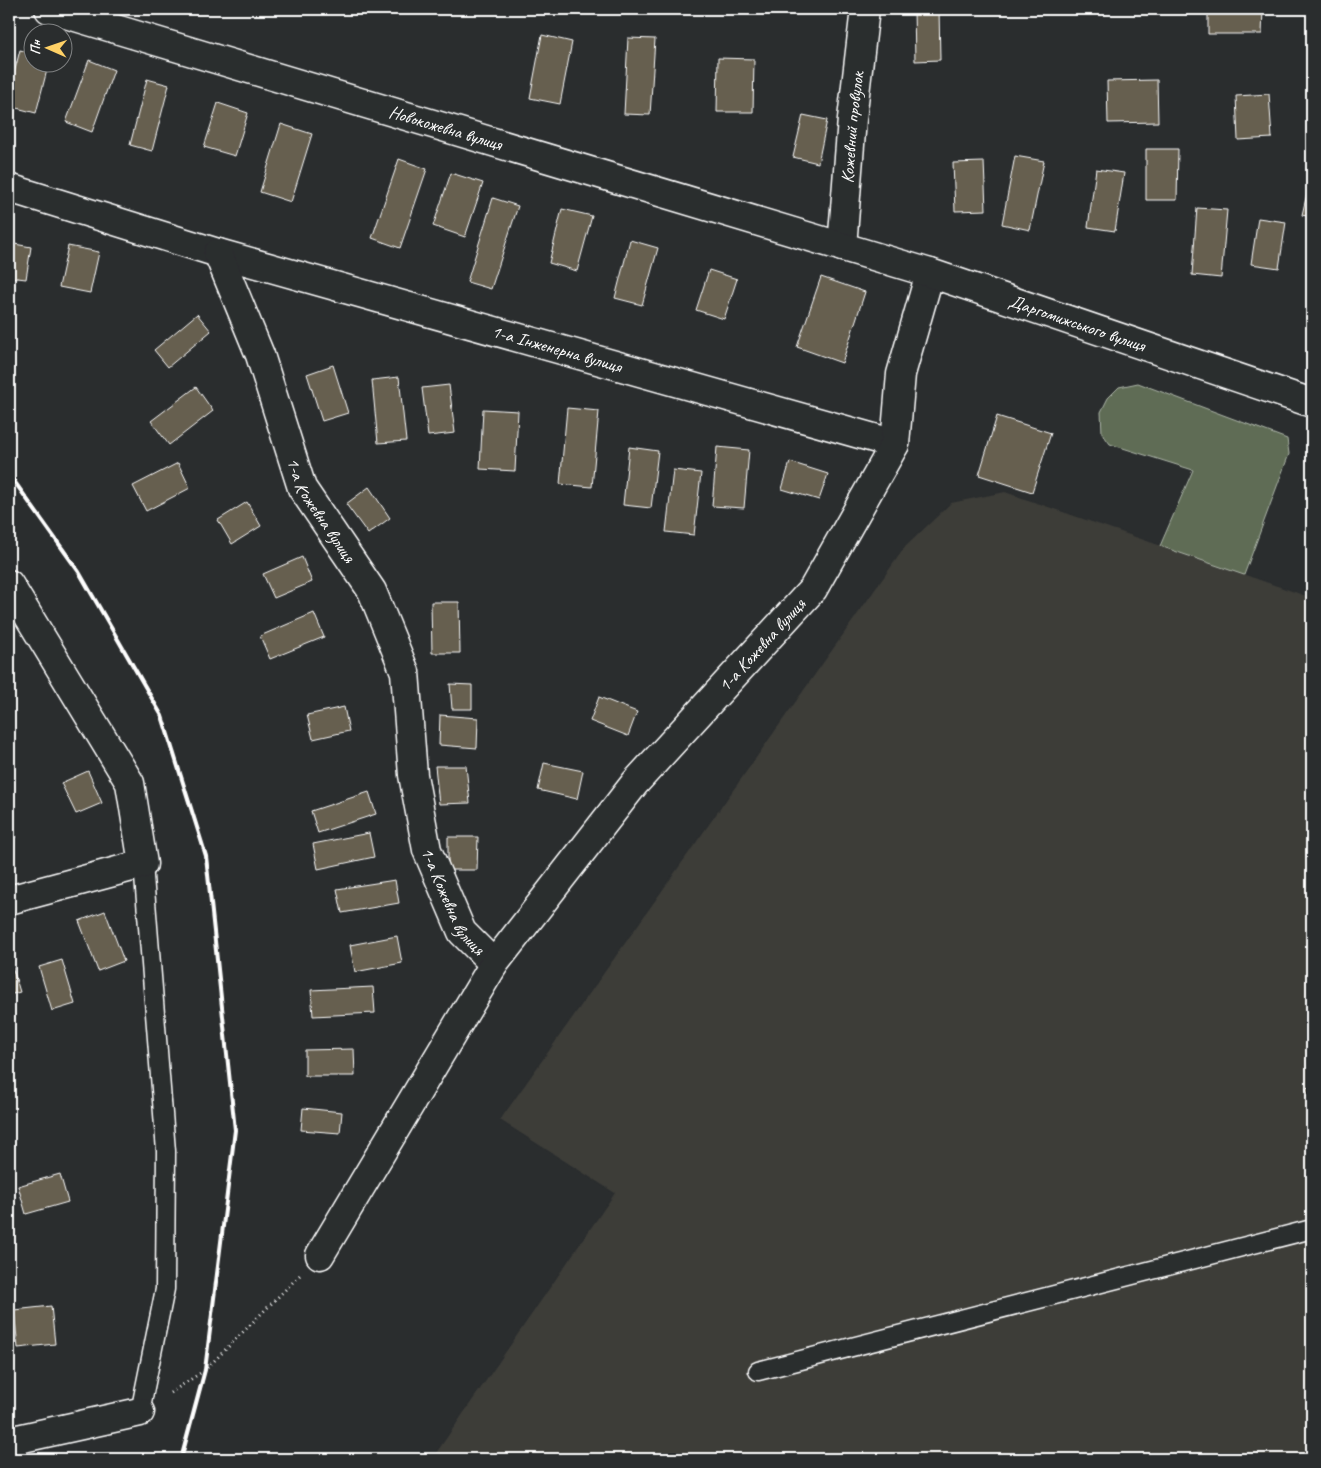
<svg xmlns="http://www.w3.org/2000/svg" width="1321" height="1468" viewBox="0 0 1321 1468" font-family="Caveat,sans-serif">
  <style>
    .built { fill: #3c3c38 }
    .green { fill: #5e6c54; stroke: #aeb6aa }
    .building { fill: #665f4f; stroke: #fff }
    .lines { fill: none; stroke-linecap: round; stroke-linejoin: round }
    .service-casing { stroke: #fff; stroke-width: 21 }
    .minor-casing { stroke: #fff; stroke-width: 31 }
    .tertiary-casing { stroke: #fff; stroke-width: 31 }
    .path { stroke: #fff; stroke-width: 3; stroke-dasharray: 1 4; stroke-linecap: butt }
    .service { stroke: #2a2d2e; stroke-width: 18 }
    .minor { stroke: #2a2d2e; stroke-width: 28 }
    .tertiary { stroke: #2a2d2e; stroke-width: 28 }
    .rail { stroke: #fff; stroke-width: 4 }
    .labels { text-anchor: middle; stroke-width: 4.5; stroke-linejoin: round; paint-order: stroke }
    .street-label { font-size: 18px; fill: #fff; stroke: #2a2d2e }
  </style>
  <rect width="100%" height="100%" fill="#2a2d2e"/>
  <filter id="ink" filterUnits="userSpaceOnUse"><feTurbulence type="fractalNoise" baseFrequency=".02" numOctaves="2"/><feDisplacementMap in="SourceGraphic" scale="10" xChannelSelector="R" yChannelSelector="G"/><feConvolveMatrix kernelMatrix="1 2 1 2 8 2 1 2 1" color-interpolation-filters="sRGB"/></filter>
  <g filter="url(#ink)">
    <polygon class="built" points="1005,492 1312,598 1312,1455 1295,1459 432,1459 615,1193 500,1120 905,547 951,503"/>
    <polygon class="green" points="1138,383 1287,439 1289,454 1244,575 1160,546 1193,470 1110,444 1102,433 1101,412 1108,398 1119,387"/>
    <g class="building">
      <polygon points="914,9 939,9 940,60 915,61"/>
      <polygon points="1208,9 1263,9 1262,34 1208,34"/>
      <polygon points="542,35 572,42 560,104 530,98"/>
      <polygon points="628,38 655,39 650,115 624,114"/>
      <polygon points="20,50 32,53 32,62 49,62 36,113 9,106 9,93"/>
      <polygon points="718,58 754,59 753,112 717,112"/>
      <polygon points="89,60 114,70 92,132 66,122"/>
      <polygon points="147,79 169,85 152,151 130,145"/>
      <polygon points="1157,80 1158,122 1108,123 1107,81"/>
      <polygon points="1269,94 1272,138 1238,140 1236,96"/>
      <polygon points="218,103 248,113 235,156 204,147"/>
      <polygon points="803,115 827,120 818,163 793,157"/>
      <polygon points="281,124 312,134 291,202 260,192"/>
      <polygon points="1146,149 1178,149 1177,200 1146,200"/>
      <polygon points="1015,156 1044,161 1030,230 1002,224"/>
      <polygon points="399,159 427,169 400,248 372,238"/>
      <polygon points="984,162 986,210 955,211 953,163"/>
      <polygon points="1096,169 1124,173 1115,231 1088,227"/>
      <polygon points="1312,172 1312,217 1302,215"/>
      <polygon points="451,173 483,183 465,237 433,226"/>
      <polygon points="493,198 518,206 491,289 467,282"/>
      <polygon points="1197,208 1227,210 1221,278 1192,275"/>
      <polygon points="562,209 592,216 577,271 549,263"/>
      <polygon points="1258,218 1286,222 1279,268 1251,264"/>
      <polygon points="630,240 658,248 642,305 615,298"/>
      <polygon points="9,243 31,247 26,279 9,277"/>
      <polygon points="68,246 99,252 90,293 59,287"/>
      <polygon points="709,270 737,279 724,319 696,310"/>
      <polygon points="821,277 865,292 842,363 797,347"/>
      <polygon points="197,314 211,331 168,367 154,350"/>
      <polygon points="333,365 348,413 322,421 307,374"/>
      <polygon points="399,377 406,441 378,443 372,380"/>
      <polygon points="449,385 455,433 428,436 422,388"/>
      <polygon points="196,387 213,411 169,445 151,421"/>
      <polygon points="567,408 599,411 592,487 560,484"/>
      <polygon points="483,409 518,411 515,471 480,469"/>
      <polygon points="997,416 1051,433 1032,492 979,475"/>
      <polygon points="629,447 658,451 651,508 623,505"/>
      <polygon points="717,447 749,450 744,508 712,506"/>
      <polygon points="790,462 828,474 819,500 782,489"/>
      <polygon points="178,463 190,488 146,511 133,486"/>
      <polygon points="673,470 701,473 694,535 666,532"/>
      <polygon points="369,487 390,518 368,534 346,504"/>
      <polygon points="247,502 261,526 232,544 218,520"/>
      <polygon points="302,557 312,582 274,598 263,574"/>
      <polygon points="431,602 459,602 460,653 432,653"/>
      <polygon points="314,613 324,637 270,659 260,636"/>
      <polygon points="450,684 472,685 472,709 452,709"/>
      <polygon points="599,697 637,712 628,736 590,721"/>
      <polygon points="344,707 349,731 313,739 307,715"/>
      <polygon points="440,715 478,718 477,748 439,745"/>
      <polygon points="544,763 583,771 577,799 538,790"/>
      <polygon points="435,766 466,766 470,803 439,804"/>
      <polygon points="88,771 102,803 76,814 61,783"/>
      <polygon points="369,792 376,814 318,833 311,811"/>
      <polygon points="9,822 16,837 9,841"/>
      <polygon points="369,833 374,857 318,869 313,844"/>
      <polygon points="448,837 478,837 477,870 448,870"/>
      <polygon points="395,880 399,903 342,913 337,889"/>
      <polygon points="105,911 124,961 98,971 79,921"/>
      <polygon points="397,936 402,963 355,972 350,945"/>
      <polygon points="9,956 20,992 9,995"/>
      <polygon points="62,960 75,1004 52,1011 39,967"/>
      <polygon points="373,987 375,1013 313,1016 311,990"/>
      <polygon points="354,1049 355,1076 305,1076 305,1050"/>
      <polygon points="1312,1086 1312,1112 1306,1088"/>
      <polygon points="303,1108 342,1112 340,1133 301,1130"/>
      <polygon points="60,1174 68,1202 26,1214 18,1186"/>
      <polygon points="51,1306 55,1344 18,1348 14,1310"/>
    </g>
    <g class="lines">
      <defs>
        <g id="service">
          <polyline points="758,1371 1312,1229"/>
          <polyline points="140,1412 165,1289 166,1151 143,864"/>
        </g>
        <g id="minor">
          <path id="s1" d="M9 188 218 253 895 444"/>
          <path id="s2" d="M842 247 852 119 865 9"/>
          <path id="s3" d="M218 253 260 355 302 488 372 591 405 672 413 775 427 850 462 932 494 964"/>
          <polyline points="9,584 130,783 143,864 9,900"/>
          <path id="s4" d="M320 1255 494 964 635 783 813 589 895 444 901 374 930 273"/>
          <polyline points="9,1441 140,1412"/>
        </g>
        <g id="tertiary">
          <path id="s5" d="M49 9 930 273 1312 403"/>
        </g>
      </defs>
      <use href="#service" class="service-casing"/>
      <use href="#minor" class="minor-casing"/>
      <use href="#tertiary" class="tertiary-casing"/>
      <polyline class="path" points="170,1393 205,1370 300,1275"/>
      <use href="#service" class="service"/>
      <use href="#minor" class="minor"/>
      <use href="#tertiary" class="tertiary"/>
      <polyline class="rail" points="9,474 79,572 162,716 206,856 235,1130 205,1370 181,1459"/>
    </g>
  </g>
  <g class="labels">
    <g class="street-label">
      <text dy="6" stroke="none"><textPath href="#s5" startOffset="414">Новокожевна вулиця</textPath></text>
      <text dy="6" stroke="none"><textPath href="#s2" startOffset="120">Кожевний провулок</textPath></text>
      <text dy="6" stroke="none"><textPath href="#s5" startOffset="1075">Даргомижського вулиця</textPath></text>
      <text dy="6" stroke="none"><textPath href="#s1" startOffset="571">1-а Інженерна вулиця</textPath></text>
      <text dy="6" stroke="none"><textPath href="#s3" startOffset="278">1-а Кожевна вулиця</textPath></text>
      <text dy="6" stroke="none"><textPath href="#s4" startOffset="756">1-а Кожевна вулиця</textPath></text>
      <text dy="6" stroke="none"><textPath href="#s3" startOffset="699">1-а Кожевна вулиця</textPath></text>
    </g>
  </g>
  <rect width="1321" height="1468" fill="none" stroke="#2a2d2e" stroke-width="30"/>
  <rect x="15" y="15" width="1291" height="1438" fill="none" stroke="#fff" stroke-width="2" filter="url(#ink)"/>
  <g transform="translate(48 48) rotate(272)"><circle r="24" fill="#2a2d2e" stroke="#7f8182"/>
  <path d="M0-4L9 19L0 12L-9 19Z" fill="#ffd166"/>
  <text y="-8" font-size="14" font-weight="bold" text-anchor="middle" fill="#ffffff">Пн</text>
  </g>
</svg>
